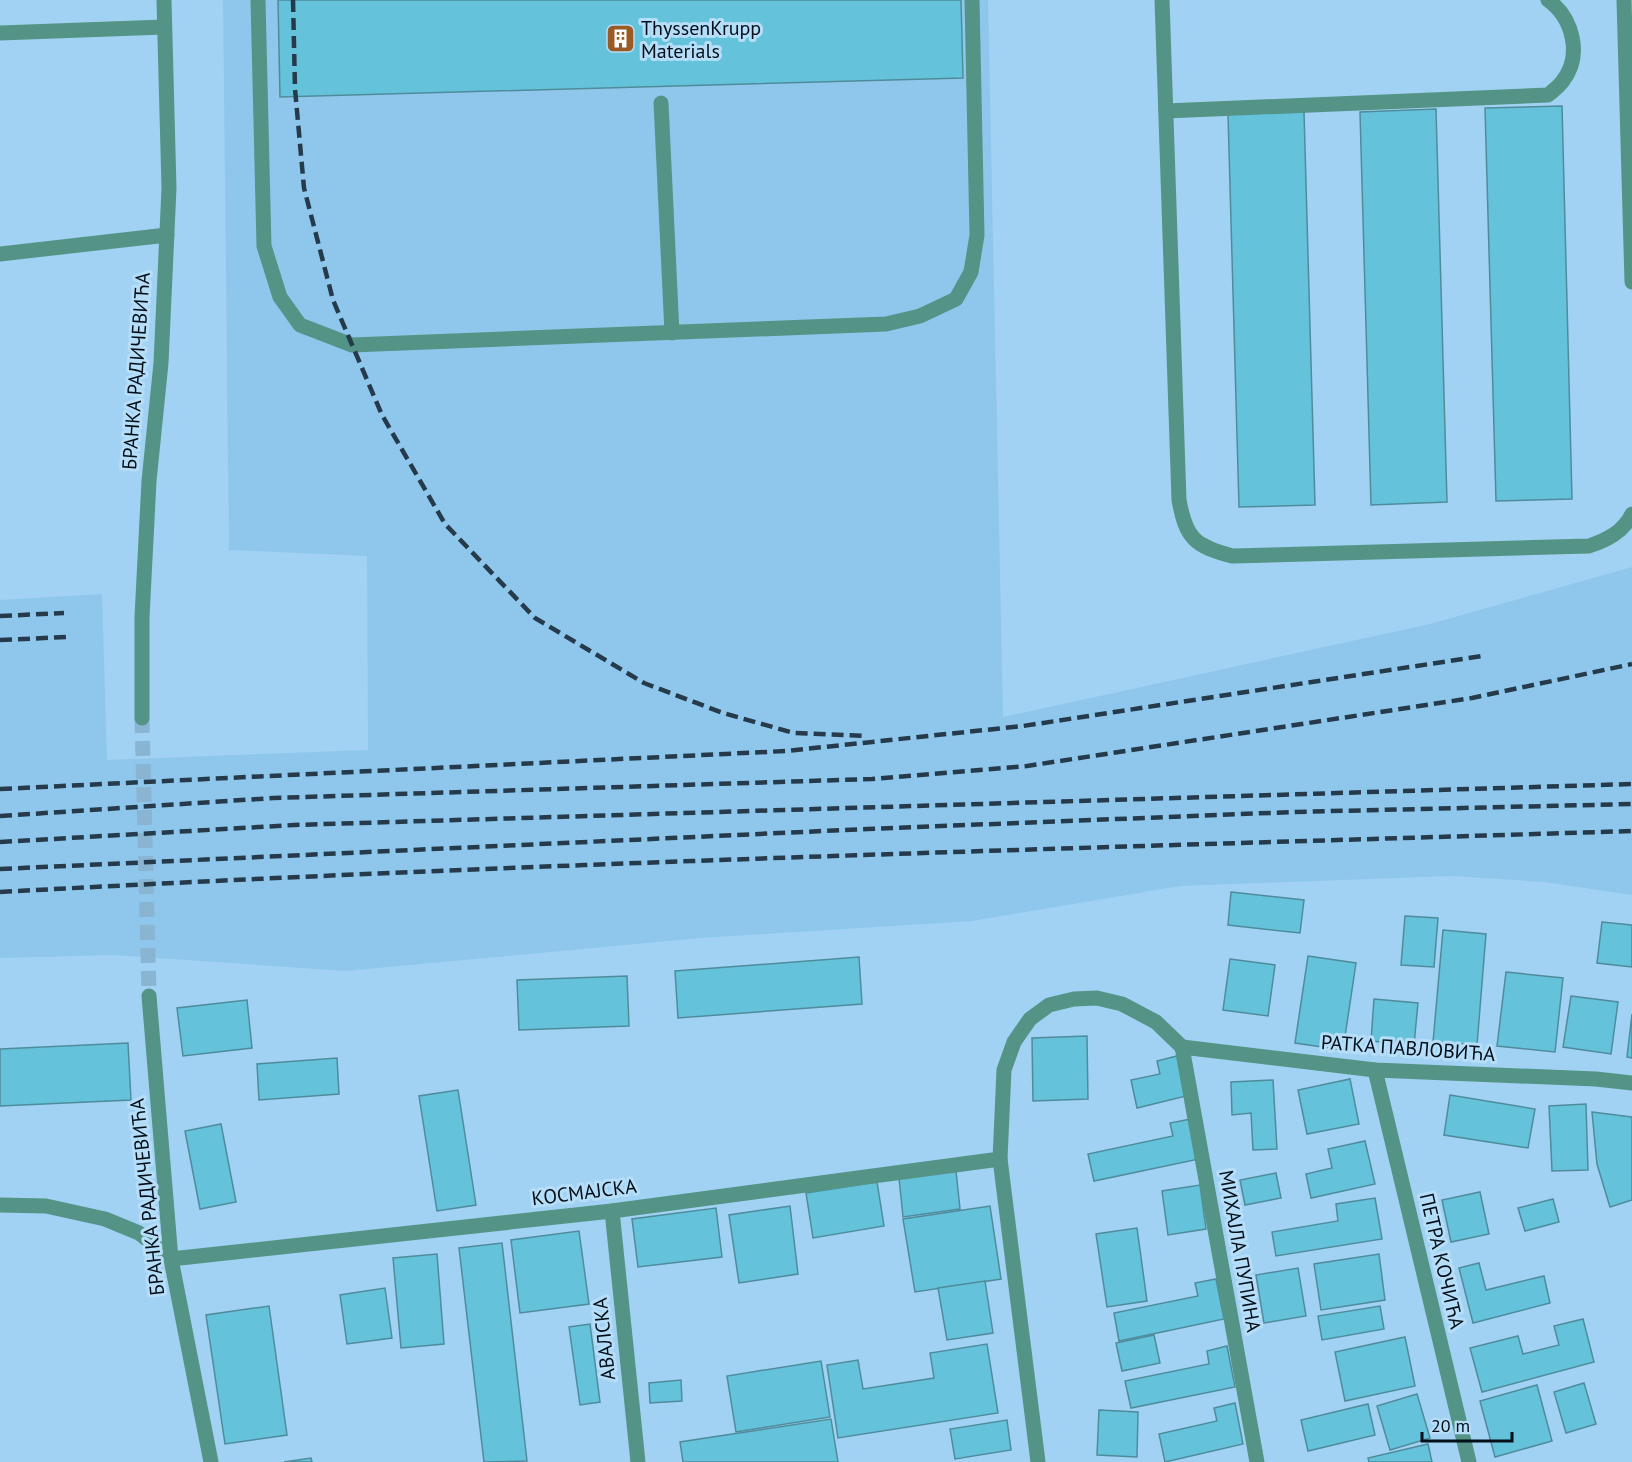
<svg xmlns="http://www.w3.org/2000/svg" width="1632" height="1462" viewBox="0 0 1632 1462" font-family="'PT Sans',sans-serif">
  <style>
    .built { fill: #8fc7ec }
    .building { fill: #65c2db; stroke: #4e8c9c; stroke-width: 1.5 }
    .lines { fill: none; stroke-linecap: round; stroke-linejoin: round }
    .minor-tunnel { stroke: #89b5d2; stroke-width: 15; stroke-dasharray: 15 8; stroke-linecap: butt }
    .minor { stroke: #549486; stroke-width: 15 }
    .rail { stroke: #253b4b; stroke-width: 4.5; stroke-dasharray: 12 6; stroke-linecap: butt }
    .labels { text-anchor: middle; stroke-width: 6; stroke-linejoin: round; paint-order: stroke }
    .poi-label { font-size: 20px; fill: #000f1a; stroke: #b7def8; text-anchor: start }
    .street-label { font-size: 20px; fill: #000f1a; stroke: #b7def8 }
  </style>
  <rect width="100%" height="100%" fill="#a1d2f3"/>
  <polygon class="built" points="223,0 988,0 1003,717 1430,624 1632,567 1632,895 1544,882 1451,876 1180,886 972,921 701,938 345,971 114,955 0,958 0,600 102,594 107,760 368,750 367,556 229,550"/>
  <g class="building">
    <polygon points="278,0 961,0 963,78 280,97"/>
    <polygon points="1562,106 1572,499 1496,501 1485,108"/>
    <polygon points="1436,109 1447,502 1371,505 1360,112"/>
    <polygon points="1304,112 1315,505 1239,507 1228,114"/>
    <polygon points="1231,892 1304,900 1300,933 1228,925"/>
    <polygon points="1405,916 1438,918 1434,967 1401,965"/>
    <polygon points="1602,922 1632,925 1632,967 1597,963"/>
    <polygon points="1443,930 1486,934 1477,1045 1433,1042"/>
    <polygon points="1308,956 1356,963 1343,1050 1295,1043"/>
    <polygon points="859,957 862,1004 678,1018 675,971"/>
    <polygon points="1230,959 1275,965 1268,1016 1223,1010"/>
    <polygon points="1506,972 1563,978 1555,1052 1497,1046"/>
    <polygon points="627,976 629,1026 519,1030 517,980"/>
    <polygon points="1571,996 1618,1002 1611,1054 1563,1047"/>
    <polygon points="1374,999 1418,1003 1414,1045 1371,1041"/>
    <polygon points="247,1000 252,1048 183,1056 177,1008"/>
    <polygon points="1632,1014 1632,1058 1627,1057"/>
    <polygon points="1087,1036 1088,1099 1033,1101 1032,1038"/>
    <polygon points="128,1043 131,1100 0,1106 0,1049"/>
    <polygon points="1177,1056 1186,1096 1137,1108 1131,1080 1160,1074 1157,1061"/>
    <polygon points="337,1058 339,1094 259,1100 257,1064"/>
    <polygon points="1350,1079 1359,1124 1307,1134 1298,1090"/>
    <polygon points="1273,1080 1277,1149 1253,1150 1251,1113 1232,1115 1231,1082"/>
    <polygon points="458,1090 476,1205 437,1211 419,1096"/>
    <polygon points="1450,1095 1535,1109 1528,1148 1444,1135"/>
    <polygon points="1586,1104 1588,1170 1552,1171 1549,1106"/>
    <polygon points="1592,1112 1632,1117 1632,1200 1610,1207 1597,1164"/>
    <polygon points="1191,1119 1199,1159 1094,1181 1088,1154 1173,1136 1170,1123"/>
    <polygon points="221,1124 236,1202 200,1209 185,1131"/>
    <polygon points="1365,1141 1375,1184 1311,1198 1306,1174 1332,1168 1328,1149"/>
    <polygon points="956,1171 960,1209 903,1217 899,1178"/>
    <polygon points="1276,1173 1281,1198 1245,1205 1240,1180"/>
    <polygon points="877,1182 884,1226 813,1238 806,1193"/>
    <polygon points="1200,1185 1206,1229 1168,1235 1162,1191"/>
    <polygon points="1480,1192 1489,1234 1451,1242 1442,1200"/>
    <polygon points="1375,1198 1382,1239 1276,1256 1272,1232 1338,1221 1336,1204"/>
    <polygon points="1553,1199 1559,1222 1525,1231 1518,1208"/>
    <polygon points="790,1206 798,1274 739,1283 729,1215"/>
    <polygon points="990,1206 1001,1279 915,1292 903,1219"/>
    <polygon points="716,1208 722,1257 638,1267 632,1219"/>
    <polygon points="1137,1228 1147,1301 1107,1307 1096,1234"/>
    <polygon points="579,1231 589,1304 520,1313 511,1240"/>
    <polygon points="502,1243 527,1461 484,1462 459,1248"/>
    <polygon points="437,1254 444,1344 401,1348 393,1258"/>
    <polygon points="1379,1254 1385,1300 1321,1310 1314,1264"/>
    <polygon points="1479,1263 1486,1290 1544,1276 1550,1303 1473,1323 1459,1268"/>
    <polygon points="1298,1268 1306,1316 1264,1323 1256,1275"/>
    <polygon points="1216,1279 1224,1319 1119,1341 1114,1313 1198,1296 1195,1283"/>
    <polygon points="985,1281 993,1333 947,1340 938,1288"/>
    <polygon points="385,1288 392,1338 347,1344 340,1295"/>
    <polygon points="269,1306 287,1435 225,1444 206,1315"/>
    <polygon points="1380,1306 1384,1329 1322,1340 1318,1316"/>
    <polygon points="1583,1319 1594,1362 1482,1392 1470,1348 1518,1336 1523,1354 1559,1345 1554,1326"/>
    <polygon points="590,1324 600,1402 580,1405 569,1327"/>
    <polygon points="1154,1335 1160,1363 1122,1371 1116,1343"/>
    <polygon points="1405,1337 1415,1386 1345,1401 1335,1352"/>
    <polygon points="987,1344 998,1413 838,1438 827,1365 858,1360 863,1389 934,1378 930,1353"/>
    <polygon points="1227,1346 1235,1387 1131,1408 1125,1381 1209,1364 1207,1351"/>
    <polygon points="821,1361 830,1417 736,1432 727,1376"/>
    <polygon points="681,1380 682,1401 650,1403 649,1383"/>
    <polygon points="1584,1383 1596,1424 1566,1433 1554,1392"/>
    <polygon points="1537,1385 1552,1441 1495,1457 1480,1401"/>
    <polygon points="1417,1394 1430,1438 1390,1450 1377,1406"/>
    <polygon points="1235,1403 1243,1444 1165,1462 1159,1434 1217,1421 1214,1408"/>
    <polygon points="1368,1404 1375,1435 1308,1451 1301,1420"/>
    <polygon points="1099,1410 1138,1412 1137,1457 1097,1455"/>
    <polygon points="831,1419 838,1462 683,1462 680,1442"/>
    <polygon points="1007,1420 1011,1450 955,1459 950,1429"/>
    <polygon points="1428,1444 1432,1462 1369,1462 1368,1458"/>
    <polygon points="311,1458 312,1462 284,1462"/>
  </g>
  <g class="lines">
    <polyline class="minor-tunnel" points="142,718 149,996"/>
    <g class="minor">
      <polyline points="258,0 264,246 280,297 300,325 352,345 886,324 920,316 956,299 971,272 977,235 972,0"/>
      <path d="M1162 0 1179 500C1186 539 1195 546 1232 556L1589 546C1607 540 1623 532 1632 514"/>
      <polyline points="1624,0 1632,282"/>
      <polyline points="0,33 164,27"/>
      <polyline points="661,103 672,333"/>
      <path d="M1166 111 1548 95C1553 91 1558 87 1562 82 1583 56 1573 18 1548 0"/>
      <polyline points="0,254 167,235"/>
      <polyline points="142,718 142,617 149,481 161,363 169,188 164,0"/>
      <polyline points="149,996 171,1259 211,1462"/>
      <polyline points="1182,1047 1375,1070 1596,1079 1632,1083"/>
      <polyline points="1182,1047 1257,1462"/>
      <polyline points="1375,1070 1469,1462"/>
      <polyline points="1000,1159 1038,1462"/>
      <polyline points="0,1205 46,1206 105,1219 139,1233 171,1259"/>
      <polyline points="612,1211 638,1462"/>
      <polyline points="171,1259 612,1211 1000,1159 1004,1070 1014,1042 1030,1019 1049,1005 1074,999 1097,998 1122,1004 1156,1022 1182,1047"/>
    </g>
    <g class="rail">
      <polyline points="293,0 295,89 304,188 333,300 382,415 445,524 535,618 644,683 723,713 794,733 867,736"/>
      <polyline points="0,616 64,613"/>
      <polyline points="0,640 67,637"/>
      <polyline points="0,789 786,751 1023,726 1482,656"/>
      <polyline points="0,816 273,798 872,779 1027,766 1472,698 1632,664"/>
      <polyline points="0,842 294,825 1632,784"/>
      <polyline points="0,869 867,829 1293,812 1632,804"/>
      <path d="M0 892C544 862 1088 848 1632 831"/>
    </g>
  </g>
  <defs>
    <symbol id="building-square" viewBox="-11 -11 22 22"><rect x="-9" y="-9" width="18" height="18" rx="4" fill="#9a5a23" stroke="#b7def8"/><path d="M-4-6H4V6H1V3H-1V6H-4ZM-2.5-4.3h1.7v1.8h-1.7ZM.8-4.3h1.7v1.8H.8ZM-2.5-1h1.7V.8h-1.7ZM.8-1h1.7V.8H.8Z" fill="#fff"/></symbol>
  </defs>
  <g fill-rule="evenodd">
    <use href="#building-square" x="604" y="22" width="33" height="33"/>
  </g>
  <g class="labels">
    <g class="poi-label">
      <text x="641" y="35">ThyssenKrupp<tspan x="641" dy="23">Materials</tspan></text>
    </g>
    <g class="street-label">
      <text transform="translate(136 371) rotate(-86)" y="7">БРАНКА РАДИЧЕВИЋА</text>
      <text transform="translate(1408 1048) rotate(4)" y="7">РАТКА ПАВЛОВИЋА</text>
      <text transform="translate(584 1192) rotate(-7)" y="7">КОСМАЈСКА</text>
      <text transform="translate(147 1197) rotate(-96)" y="7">БРАНКА РАДИЧЕВИЋА</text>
      <text transform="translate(1240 1251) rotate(80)" y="7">МИХАЈЛА ПУПИНА</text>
      <text transform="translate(1442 1261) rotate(77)" y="7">ПЕТРА КОЧИЋА</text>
      <text transform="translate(604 1339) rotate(-96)" y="7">АВАЛСКА</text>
    </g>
  </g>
  <path d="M1422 1432v9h90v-9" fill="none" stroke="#000f1a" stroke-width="3"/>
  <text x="1431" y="1432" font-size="18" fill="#000f1a" stroke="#b7def8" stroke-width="4.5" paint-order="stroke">20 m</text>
</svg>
